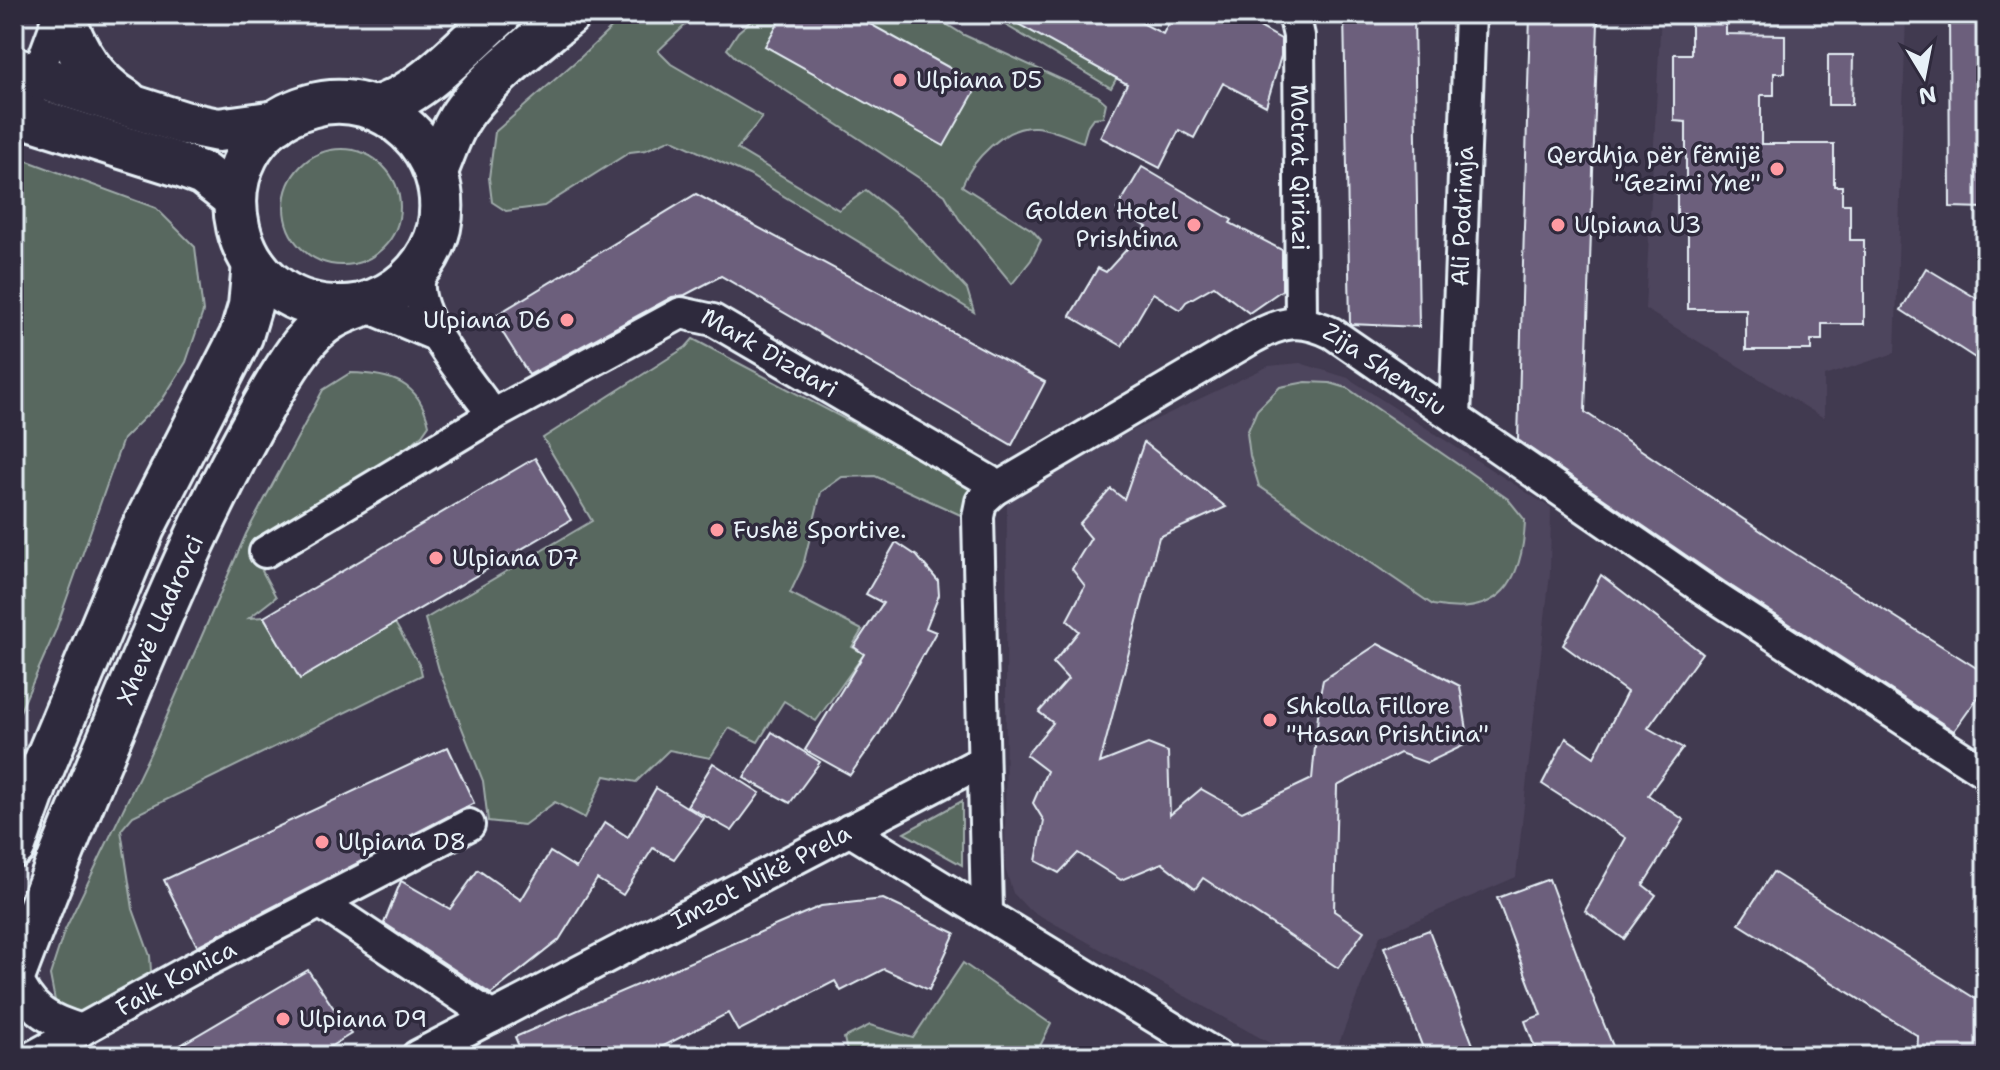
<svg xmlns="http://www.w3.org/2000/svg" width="2000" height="1070" viewBox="0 0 2000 1070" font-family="'Shantell Sans',sans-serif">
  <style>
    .built { fill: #4e455d }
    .green { fill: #58675e; stroke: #a0acab; stroke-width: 2 }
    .building { fill: #6c5f7c; stroke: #e8f1f8; stroke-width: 2 }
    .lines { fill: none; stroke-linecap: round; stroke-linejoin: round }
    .street-casing { stroke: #e8f1f8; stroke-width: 36 }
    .secondary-casing { stroke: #e8f1f8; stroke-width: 48 }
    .street { stroke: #2f2a3d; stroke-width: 30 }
    .secondary { stroke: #2f2a3d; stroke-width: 42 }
    .poi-dot { fill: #ff9aa2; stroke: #2f2a3d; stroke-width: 3 }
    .labels { text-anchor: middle; stroke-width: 7; stroke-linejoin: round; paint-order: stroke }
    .poi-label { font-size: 24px; fill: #e8f1f8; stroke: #2f2a3d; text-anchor: start }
    .street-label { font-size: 24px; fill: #e8f1f8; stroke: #2f2a3d }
  </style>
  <rect width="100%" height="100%" fill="#413a50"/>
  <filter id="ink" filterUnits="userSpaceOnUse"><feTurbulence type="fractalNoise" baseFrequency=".0125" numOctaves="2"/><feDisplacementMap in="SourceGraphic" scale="16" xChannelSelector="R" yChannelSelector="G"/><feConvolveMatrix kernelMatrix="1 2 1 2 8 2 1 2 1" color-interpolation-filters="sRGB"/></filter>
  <g filter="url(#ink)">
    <g class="built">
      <polygon points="1661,14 1906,14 1895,353 1824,376 1824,418 1645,309"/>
      <polygon points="1300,363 1348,378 1551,508 1550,573 1516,877 1380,936 1334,1056 1293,1056 1028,909 1013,893 1005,868 1007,501 1123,435 1269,366"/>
    </g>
    <g class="green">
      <polygon points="626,14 697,14 658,51 671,64 762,117 737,149 839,210 866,190 901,218 967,289 974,312 749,175 671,139 646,150 630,152 544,206 506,211 492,202 489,178 495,132 583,55"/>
      <path d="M759 14H930L964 35 1098 96 1106 103 1103 117 1093 118 1088 125 1083 142C1068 137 1051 128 1035 127 1005 125 972 160 962 186L1032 230 1041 240 1031 260 1012 284 959 219 945 195 736 58 727 49 738 32Z"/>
      <polygon points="987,14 1032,14 1124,65 1111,88"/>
      <circle cx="342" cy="207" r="58"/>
      <polygon points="14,156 156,208 195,247 203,312 186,362 162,400 123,439 55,632 14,725"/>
      <polygon points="693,339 974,487 965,517 875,476 842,477 821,492 803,566 790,593 862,630 852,647 864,654 816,721 784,701 758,742 729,728 710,758 669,750 636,782 605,776 585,818 555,802 524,825 488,821 483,781 439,670 425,619 592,521 543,438 686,347"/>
      <path d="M350 373C391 374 419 381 429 425L422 435 262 571 276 597 249 618 264 617 300 678 395 623 420 666 422 675 133 816 121 830 133 909 150 956 151 971 144 984 86 1016 56 1006 50 975 64 932 157 739 246 534 323 390Z"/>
      <path d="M1306 382 1330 383 1347 388 1508 499 1525 520C1523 583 1499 618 1433 605L1259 486 1250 456 1247 433 1257 410 1280 387Z"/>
      <polygon points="962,801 962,865 904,833"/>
      <polygon points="963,963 1051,1024 1035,1056 848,1056 844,1038 870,1025 913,1038"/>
    </g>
    <g class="building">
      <polygon points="783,14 852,14 979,84 944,146 765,46"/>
      <polygon points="1000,14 1125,14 1163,34 1173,14 1236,14 1281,39 1281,56 1266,106 1223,83 1194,138 1179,130 1160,168 1100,137 1127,84"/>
      <polygon points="1344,14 1414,14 1419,327 1350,324"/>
      <polygon points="1949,14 1986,14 1986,208 1950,207"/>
      <polygon points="1530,15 1598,22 1585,412 1786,548 1986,674 1986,686 1954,731 1725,582 1518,440"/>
      <polygon points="1691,18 1726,19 1726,34 1785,35 1785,73 1774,73 1774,95 1761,95 1761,144 1834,144 1834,186 1842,186 1842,204 1850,204 1850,240 1864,240 1864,324 1822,324 1822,340 1811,340 1811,350 1746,350 1746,309 1688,309 1688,214 1677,214 1677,181 1686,181 1686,122 1674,121 1674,54 1691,54"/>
      <polygon points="1828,55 1853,55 1852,105 1828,105"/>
      <polygon points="1142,167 1232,220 1230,223 1282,250 1282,290 1249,313 1214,286 1186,302 1180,310 1153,293 1122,346 1070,316 1098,268 1106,272 1147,227 1117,209"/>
      <polygon points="696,194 1045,382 1012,445 721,276 685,295 672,297 529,375 493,317"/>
      <polygon points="1926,268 1986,304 1986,365 1901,310"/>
      <polygon points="1144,442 1226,507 1159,537 1100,763 1148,744 1168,752 1170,815 1201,789 1242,812 1312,779 1320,694 1323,680 1378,644 1460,686 1469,743 1427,763 1400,753 1337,786 1334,911 1364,931 1338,968 1203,878 1195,889 1162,863 1121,880 1078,853 1059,873 1036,861 1044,821 1033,803 1047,771 1026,755 1053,723 1039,712 1068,679 1053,663 1079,631 1067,620 1085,586 1072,569 1091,538 1079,524 1111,489 1124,499"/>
      <polygon points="535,458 571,520 300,679 264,617"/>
      <polygon points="896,542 917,556 938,581 939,595 926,628 936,632 879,734 850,775 805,750 864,654 854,647 883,603 866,594"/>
      <polygon points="1601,575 1702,653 1648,728 1683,748 1648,795 1684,820 1643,885 1656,895 1624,939 1585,911 1626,838 1542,784 1566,738 1594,757 1627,692 1563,645"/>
      <polygon points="772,732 820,762 790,803 744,778"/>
      <polygon points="448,747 474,803 197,946 164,880"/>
      <polygon points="713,763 760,793 732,831 687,806"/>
      <polygon points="656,788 704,818 674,859 653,848 623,895 597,879 559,940 491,994 384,923 401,881 450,909 478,870 521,900 550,852 576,868 605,822 628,837"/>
      <polygon points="1773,872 1984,1004 1983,1056 1917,1056 1918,1036 1739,924"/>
      <polygon points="1549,879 1592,995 1617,1056 1538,1056 1525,1021 1541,1015 1497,898"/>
      <polygon points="883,899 955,933 929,990 884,969 841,991 835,981 738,1031 728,1013 644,1056 523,1056 515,1037 821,906"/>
      <polygon points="1429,930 1475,1050 1461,1056 1426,1056 1384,947"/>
      <polygon points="308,970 351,1034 315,1056 162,1056"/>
    </g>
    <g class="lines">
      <defs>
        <g id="street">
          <path id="s1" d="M1294 14 1299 36 1301 322"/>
          <polyline points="30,95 54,30 57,14"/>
          <path d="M423 264C421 271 418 281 419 289 421 326 471 384 493 415"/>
          <polyline points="363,305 437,336"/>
          <path id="s2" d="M1455 418 1470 14"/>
          <path id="s3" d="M265 552 493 415 681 313 713 320 989 481 994 490"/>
          <polyline points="849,830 1218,1056"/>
          <polyline points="321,903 492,1017"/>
          <path id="s4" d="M987 912 978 517 981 502 994 490 1254 337C1284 321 1301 318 1332 333L1715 597 1986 773"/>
          <path d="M14 974C31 1010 45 1019 82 1030"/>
          <path id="s5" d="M34 1056 190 970 469 825"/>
          <path id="s6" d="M417 1056 983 761"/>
        </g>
        <g id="secondary">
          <path d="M62 14C75 49 93 81 126 101"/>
          <polyline points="14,69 184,123 218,130 277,122"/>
          <path d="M374 108C421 96 463 46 500 14"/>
          <polyline points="14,113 179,165 203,174 235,199"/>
          <path d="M436 172C445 150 452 127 466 109 494 73 534 43 569 14"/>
          <polyline points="14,846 37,782 143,528 241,336 250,306 254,264"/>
          <path id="s7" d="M14 975C47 888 82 803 118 718 166 602 215 486 280 378 293 357 309 332 330 319 344 310 361 306 376 300 407 288 431 260 439 228 455 153 384 84 310 106 186 142 225 329 363 305"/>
        </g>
      </defs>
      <use href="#street" class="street-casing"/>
      <use href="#secondary" class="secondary-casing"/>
      <use href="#street" class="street"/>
      <use href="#secondary" class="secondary"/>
    </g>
  </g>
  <g class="poi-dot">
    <circle cx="900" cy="80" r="8"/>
    <circle cx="1777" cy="169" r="8"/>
    <circle cx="1194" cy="225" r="8"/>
    <circle cx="1558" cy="225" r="8"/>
    <circle cx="567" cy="320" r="8"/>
    <circle cx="717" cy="530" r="8"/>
    <circle cx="436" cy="558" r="8"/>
    <circle cx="1270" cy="720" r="8"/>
    <circle cx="322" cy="842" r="8"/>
    <circle cx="283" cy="1019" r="8"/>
  </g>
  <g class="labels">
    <g class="poi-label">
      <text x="916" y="88">Ulpiana D5</text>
      <text x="1761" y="163" text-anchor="end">Qerdhja për fëmijë<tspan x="1761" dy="28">"Gezimi Yne"</tspan></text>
      <text x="1178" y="219" text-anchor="end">Golden Hotel<tspan x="1178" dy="28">Prishtina</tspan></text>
      <text x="1574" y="233">Ulpiana U3</text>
      <text x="551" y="328" text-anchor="end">Ulpiana D6</text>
      <text x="733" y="538">Fushë Sportive.</text>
      <text x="452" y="566">Ulpiana D7</text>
      <text x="1286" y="714">Shkolla Fillore<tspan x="1286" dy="28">"Hasan Prishtina"</tspan></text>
      <text x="338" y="850">Ulpiana D8</text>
      <text x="299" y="1027">Ulpiana D9</text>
    </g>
    <g class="street-label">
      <text dy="8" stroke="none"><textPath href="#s1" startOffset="154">Motrat Qiriazi</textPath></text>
      <text dy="8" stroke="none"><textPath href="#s2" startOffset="202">Ali Podrimja</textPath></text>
      <text dy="8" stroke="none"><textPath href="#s3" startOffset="578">Mark Dizdari</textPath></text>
      <text dy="8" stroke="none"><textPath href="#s4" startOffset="876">Zija Shemsiu</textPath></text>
      <text dy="8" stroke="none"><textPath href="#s7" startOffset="384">Xhevë Lladrovci</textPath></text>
      <text dy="8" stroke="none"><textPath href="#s6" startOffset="388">Imzot Nikë Prela</textPath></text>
      <text dy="8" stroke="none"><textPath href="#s5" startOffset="162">Faik Konica</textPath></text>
    </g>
  </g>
  <rect width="2000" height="1070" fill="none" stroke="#2f2a3d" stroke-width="48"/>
  <rect x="24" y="24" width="1952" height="1022" fill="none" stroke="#e8f1f8" stroke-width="3" filter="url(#ink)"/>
  <g transform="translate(1924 76) rotate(170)" stroke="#2f2a3d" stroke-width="6" paint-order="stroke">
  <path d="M0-6L14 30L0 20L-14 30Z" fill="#e8f1f8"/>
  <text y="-12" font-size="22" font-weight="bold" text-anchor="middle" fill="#e8f1f8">N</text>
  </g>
</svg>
